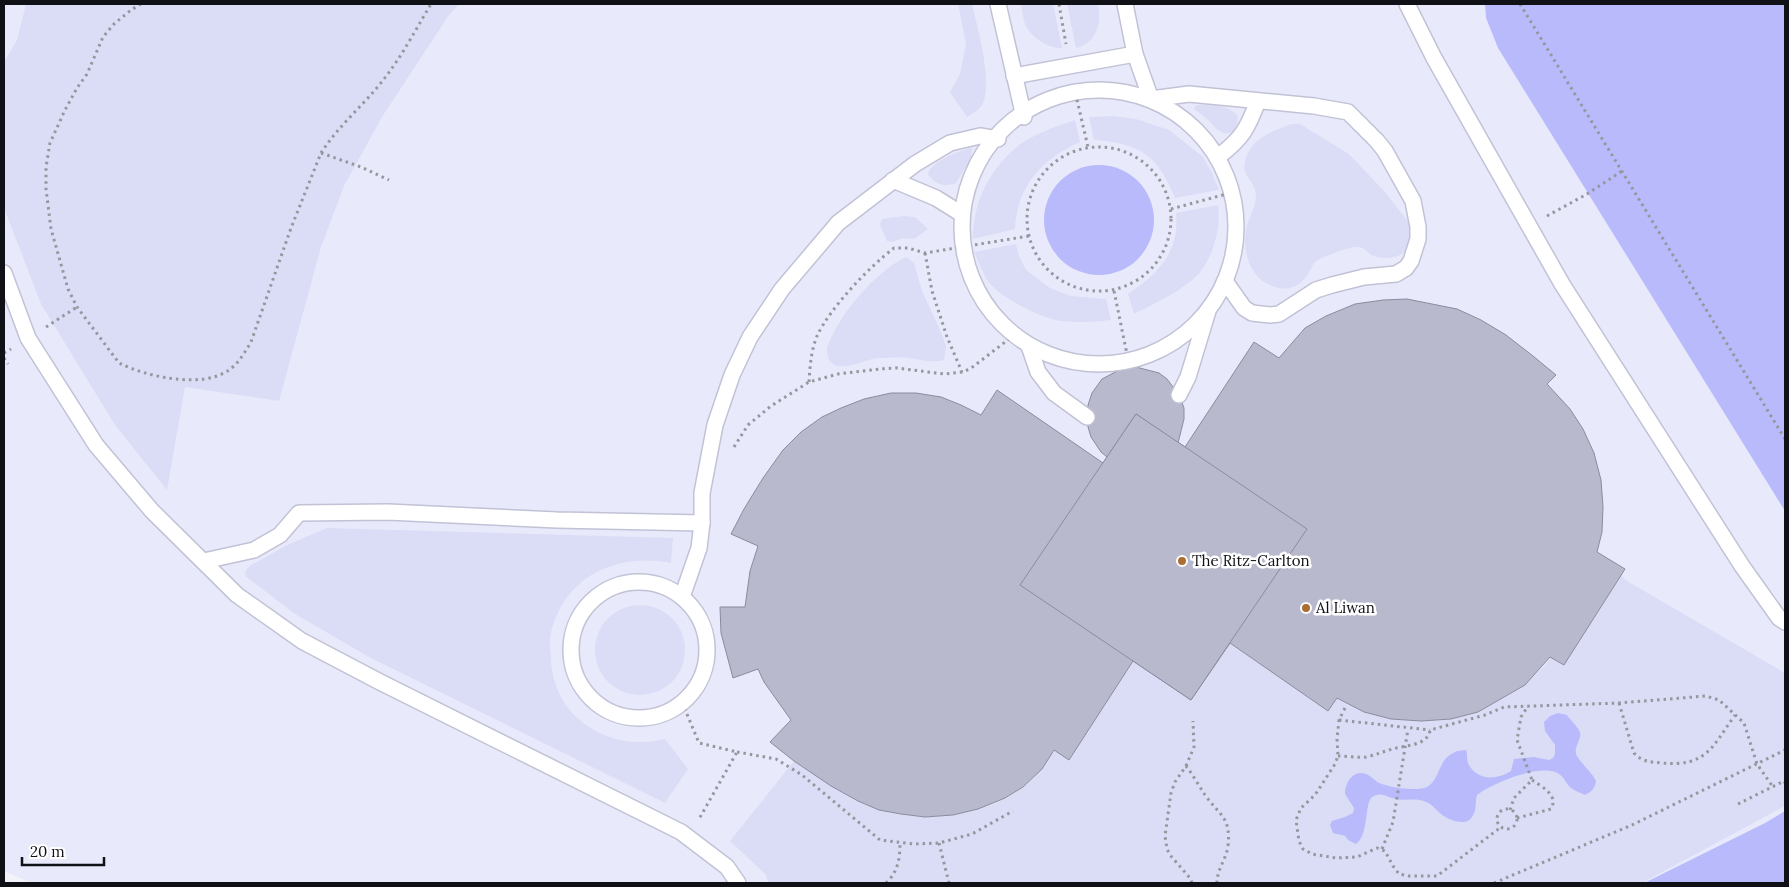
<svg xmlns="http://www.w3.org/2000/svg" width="1789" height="887" viewBox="0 0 1789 887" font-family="Lora,serif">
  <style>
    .built { fill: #e8eafb }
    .green { fill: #dbddf6 }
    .water { fill: #b8bafb }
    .building { fill: #b8b9cd; stroke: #8a8c9e }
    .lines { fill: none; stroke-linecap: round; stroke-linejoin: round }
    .service-casing { stroke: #c1c2d6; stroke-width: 18 }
    .path { stroke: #96969e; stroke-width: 3; stroke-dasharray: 2.5 4; stroke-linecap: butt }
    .service { stroke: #fff; stroke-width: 15 }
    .poi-dot { fill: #ab6e32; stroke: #fff; stroke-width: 2 }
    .labels { text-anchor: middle; stroke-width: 5; stroke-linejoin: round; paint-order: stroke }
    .poi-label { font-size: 15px; fill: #101017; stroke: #fff; text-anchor: start }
  </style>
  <rect width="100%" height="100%" fill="#f3f3fc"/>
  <polygon class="built" points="4,4 1485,4 1486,18 1498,48 1785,511 1785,811 1765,823 1644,883 31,883 4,871"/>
  <g class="green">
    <polygon points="26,4 459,4 449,15 382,117 344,186 321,247 279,401 185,387 167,490 115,425 41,304 4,208 4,62 17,40"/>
    <path d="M958 4H972C977 26 994 85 982 105 979 110 972 114 967 117L950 92 960 74 966 44Z"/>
    <path d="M1021 4H1053L1062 48C1049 49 1030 37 1025 24 1023 18 1022 10 1021 4Z"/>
    <path d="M1067 4H1098C1102 22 1097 43 1076 48Z"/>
    <path d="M1196 105C1210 105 1230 104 1238 117L1236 130C1223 139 1216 128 1208 120 1204 116 1199 113 1194 109Z"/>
    <path d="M1114 116 1136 119 1169 130 1203 157 1212 173 1219 190 1175 198C1157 154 1140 144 1094 140L1089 117Z"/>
    <path d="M1075 120 1080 142C1042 159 1017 186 1015 229L973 239C973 206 986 176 1010 153 1025 137 1054 127 1075 120Z"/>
    <path d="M1291 124H1300L1349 154 1385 192 1413 228C1411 234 1411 241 1408 246 1403 260 1383 260 1371 255 1366 251 1362 246 1355 247 1350 247 1319 258 1316 261 1312 265 1311 270 1308 274 1302 284 1291 291 1279 288 1250 282 1241 252 1247 225 1250 215 1256 206 1256 195 1254 176 1237 178 1248 153 1255 137 1275 130 1291 124Z"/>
    <path d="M972 148 971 158 956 183C944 188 935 184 928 174 930 162 960 150 972 148Z"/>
    <path d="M1218 205C1222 230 1211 266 1191 281 1173 295 1154 304 1134 314L1128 294C1158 274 1180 252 1176 213Z"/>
    <polygon points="904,216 915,217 928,229 914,239 903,238 892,242 887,241 880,225 882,219"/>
    <path d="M1016 244 1019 256 1026 270 1050 288 1071 296 1106 299 1111 320C1094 322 1077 323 1061 321 1040 318 999 297 987 280 982 271 978 261 974 252Z"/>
    <path d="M906 257 914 263 922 291 941 332 946 346 944 360C932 363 921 360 909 358 899 357 887 358 877 358 865 360 847 370 835 365 828 362 827 355 827 348 839 314 874 273 906 257Z"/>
    <path d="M327 528 673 538 671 563C614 552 562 578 550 637 549 644 551 653 551 660 553 694 571 720 602 734 623 743 643 744 665 739L688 769 665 803 369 657 295 614 245 576 246 570 250 566 287 545Z"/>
    <path d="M1621 575 1627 581 1785 673V806L1642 883H768L766 875 730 841 794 761C815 774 836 791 859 801 909 826 976 820 1022 788 1036 778 1045 764 1054 750L1069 760 1133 661 1230 643 1328 711 1337 698 1364 712 1391 719 1421 721 1451 719 1478 712 1525 685 1544 666Z"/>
    <circle cx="640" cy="650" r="45"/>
  </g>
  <g class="water">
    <polygon points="1485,4 1785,4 1785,511 1498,48 1486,18"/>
    <circle cx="1099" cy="220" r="55"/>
    <path d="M1558 713 1567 715C1569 718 1579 729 1579 730 1584 738 1572 747 1577 756 1582 765 1592 772 1596 781 1595 788 1592 792 1585 795 1581 793 1575 791 1571 788 1565 783 1564 775 1555 772 1537 765 1492 783 1477 795 1475 802 1477 810 1472 817 1466 827 1448 820 1441 814 1436 810 1432 804 1426 802 1416 797 1403 802 1392 798 1383 795 1379 792 1371 798L1369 802C1365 815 1367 836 1356 844L1348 840 1345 836 1333 833 1330 825 1332 821 1345 817 1353 813 1354 808 1345 794C1345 783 1353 769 1366 774 1372 776 1375 782 1382 784 1393 788 1405 789 1416 789 1446 790 1431 751 1466 750 1468 755 1466 760 1469 765 1478 781 1497 780 1511 771L1514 759 1534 757 1549 760 1553 758 1555 754V745L1545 731 1544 722 1550 716Z"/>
    <polygon points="1785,811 1785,883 1644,883 1765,823"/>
  </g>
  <g class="building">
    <polygon points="1407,299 1457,309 1481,320 1506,335 1533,356 1556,375 1547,384 1570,409 1583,429 1594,453 1601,480 1603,507 1602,532 1597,552 1625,569 1564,665 1550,657 1525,685 1478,712 1451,719 1421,721 1391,719 1364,712 1337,698 1328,711 1230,643 1191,700 1133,661 1069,760 1054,750 1042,769 1023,787 1005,798 978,809 953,815 925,817 901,814 879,810 858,801 831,786 794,761 770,742 791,720 764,682 758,669 733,678 721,633 720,607 745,607 750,571 758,546 731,534 744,509 763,478 783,450 801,432 822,417 841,408 864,399 891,393 916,393 941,397 961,405 981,415 997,390 1103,463 1136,414 1185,447 1254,342 1279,358 1305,328 1326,316 1355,304 1383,300"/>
    <polygon points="1136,367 1159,373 1167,379 1179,395 1184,408 1184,419 1178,443 1136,414 1107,457 1101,452 1091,437 1088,427 1088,405 1092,393 1102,379 1123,368"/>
    <polygon points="1136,414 1307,529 1191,700 1020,585"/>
  </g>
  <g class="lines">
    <defs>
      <g id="service">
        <polyline points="998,4 1024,117"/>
        <polyline points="1125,4 1135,54 1151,99 1189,94 1314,106 1348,112 1377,141 1385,151 1413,201 1418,227 1418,239 1411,261 1406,268 1396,274 1364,277 1332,285 1316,290 1279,314 1270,315 1252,313 1244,308 1225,281"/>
        <polyline points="1407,4 1434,58 1562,284 1742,566 1779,618 1785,622"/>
        <polyline points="1014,76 1135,54"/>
        <circle cx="1099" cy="227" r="137"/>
        <path d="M1219 156C1243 138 1248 127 1258 101"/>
        <polyline points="893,180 936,198 960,213"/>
        <polyline points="4,273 28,338 96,445 152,511 237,595 302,641 380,682 681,832 727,867 738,883"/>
        <polyline points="1029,346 1038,372 1054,393 1087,417"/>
        <polyline points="1179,395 1188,377 1208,311"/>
        <polyline points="204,561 254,550 280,535 299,513 388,512 557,520 702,523"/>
        <circle cx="639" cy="650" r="68"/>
        <polyline points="682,597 699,548 702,523 702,493 715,425 732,375 750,337 782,289 838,223 915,164 950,143 980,136 998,139"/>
      </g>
    </defs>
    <use href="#service" class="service-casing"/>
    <g class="path">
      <path d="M141 4 131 10 114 24 103 37 87 74 77 88 65 110 50 143 46 167V189L51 229 68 289 77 307 119 363C147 377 202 389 229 370 239 363 245 352 251 342L291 228 321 153 361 167 389 180"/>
      <polyline points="1059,4 1066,44"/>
      <polyline points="1520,4 1785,439"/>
      <polyline points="1074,87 1088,147"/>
      <circle cx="1099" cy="219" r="72"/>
      <path d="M321 153C338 126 364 105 384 79 402 56 416 29 431 4"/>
      <polyline points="1171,209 1234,192"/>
      <polyline points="1547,216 1587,194 1622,171"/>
      <polyline points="925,253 932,291 947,337 962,372"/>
      <polyline points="1114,291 1128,359"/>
      <polyline points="46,327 77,307"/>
      <polyline points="4,353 11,349"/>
      <polyline points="4,358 8,364"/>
      <path d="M809 382C810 366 811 351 817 336 830 308 869 267 894 248H908L925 253 1029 236"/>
      <polyline points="734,447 748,425 771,406 809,382 838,374 880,369 897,368 944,374 962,372 970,369 1009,339"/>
      <polyline points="682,702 699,743 737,752 699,819"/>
      <path d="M1619 703 1634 753C1642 762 1651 762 1662 763 1707 767 1712 747 1735 715"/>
      <polyline points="1345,708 1339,720 1337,739 1338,756 1335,764 1315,795 1301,808 1296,820 1299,841 1303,849 1312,854 1336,858 1357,857 1377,848 1385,851 1393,866 1399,874 1409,876 1437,876 1501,827"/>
      <polyline points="1339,720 1430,730"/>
      <polyline points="737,752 776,759 802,775 880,840 914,844 939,843 972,834 1013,811"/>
      <path d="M1338 756C1347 756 1357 758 1366 757 1376 755 1384 751 1393 749 1405 745 1428 746 1430 730L1485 715 1504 707 1619 703 1706 696 1719 700 1744 723 1757 764 1773 787"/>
      <polyline points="1186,766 1194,747 1193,721"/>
      <polyline points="1738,804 1784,781 1785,783"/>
      <circle cx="1507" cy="819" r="10"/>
      <polyline points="1510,810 1514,798 1532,780 1517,740 1521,717 1528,706"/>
      <path d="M1517 818 1551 809C1559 795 1542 787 1532 780"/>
      <polyline points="939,843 949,883"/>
      <polyline points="1382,849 1393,822 1408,729"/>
      <path d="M886 883C898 872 900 858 900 843"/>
      <path d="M1192 883 1190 878 1170 855 1167 849 1165 836 1171 793 1175 782 1186 766C1193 775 1199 786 1205 795 1220 816 1231 817 1228 846 1226 860 1217 869 1217 883"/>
      <polyline points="1494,883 1632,825 1785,750"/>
    </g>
    <use href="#service" class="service"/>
  </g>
  <g class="poi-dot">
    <circle cx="1182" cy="561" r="5"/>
    <circle cx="1306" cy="608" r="5"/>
  </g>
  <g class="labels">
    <g class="poi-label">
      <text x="1192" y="566">The Ritz-Carlton</text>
      <text x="1316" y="613">Al Liwan</text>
    </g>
  </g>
  <rect width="1789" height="887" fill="none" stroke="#101017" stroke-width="10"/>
  <path d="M22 857v8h82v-8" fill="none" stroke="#101017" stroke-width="2.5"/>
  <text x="30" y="857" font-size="15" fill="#101017" stroke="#ffffff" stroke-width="4" paint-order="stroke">20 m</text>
</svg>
